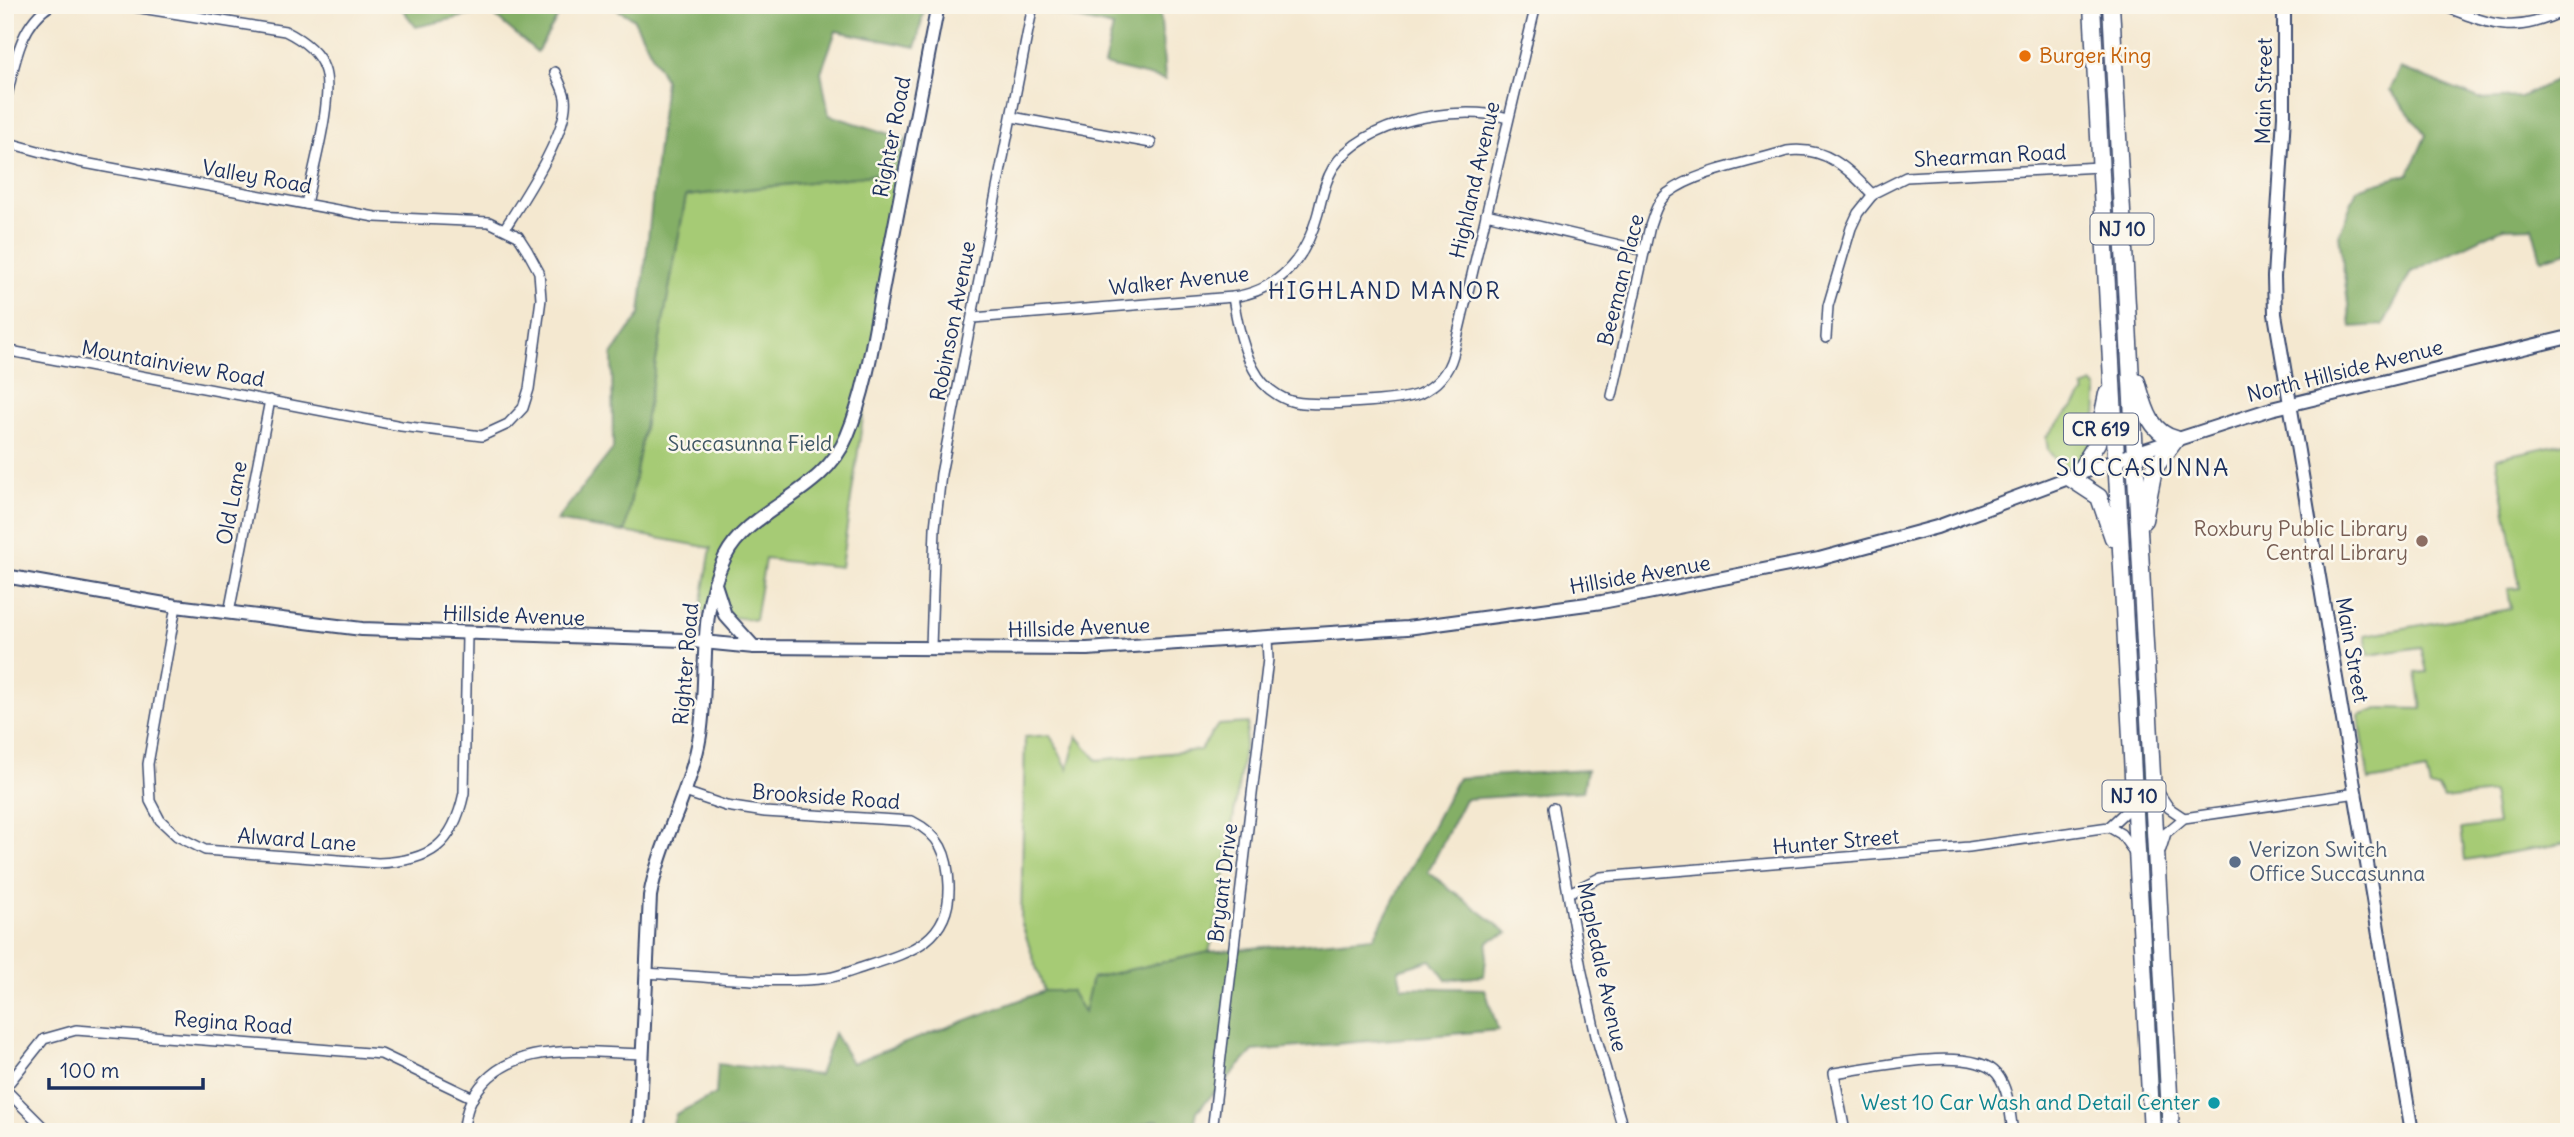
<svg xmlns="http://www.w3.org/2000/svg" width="2574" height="1137" viewBox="0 0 2574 1137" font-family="Delius,sans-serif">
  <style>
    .green { fill: #a6cb75; stroke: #607d6a; stroke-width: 2 }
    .forest { fill: #84af66; stroke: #506f62; stroke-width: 2 }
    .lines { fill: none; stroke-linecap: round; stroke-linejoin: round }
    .minor-casing { stroke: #3c4b6f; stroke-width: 12 }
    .tertiary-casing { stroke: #3c4b6f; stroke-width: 16 }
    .secondary-casing { stroke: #3c4b6f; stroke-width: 16 }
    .trunk-casing { stroke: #3c4b6f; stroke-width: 19 }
    .minor { stroke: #fff; stroke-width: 9 }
    .tertiary { stroke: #fff; stroke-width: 12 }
    .secondary { stroke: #fff; stroke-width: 12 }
    .trunk { stroke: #fff; stroke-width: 16 }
    .food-dot { fill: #e8710a; stroke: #fbf7ec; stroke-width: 2.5 }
    .education-dot { fill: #8d6e63; stroke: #fbf7ec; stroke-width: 2.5 }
    .service-dot { fill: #5c6f8a; stroke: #fbf7ec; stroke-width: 2.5 }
    .culture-dot { fill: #0f9aa8; stroke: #fbf7ec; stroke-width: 2.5 }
    .labels { text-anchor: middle; stroke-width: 5; stroke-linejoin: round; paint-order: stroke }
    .shield { fill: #fbf7ec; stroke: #5e6b89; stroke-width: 2 }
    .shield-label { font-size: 19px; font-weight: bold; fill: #1b2f5e }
    .food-label { font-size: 21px; fill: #c56008; stroke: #fbf7ec; text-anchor: start }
    .street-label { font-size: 21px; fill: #1b2f5e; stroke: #fbf7ec }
    .park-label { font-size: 21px; fill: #3e5664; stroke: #fbf7ec }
    .education-label { font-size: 21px; fill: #785e54; stroke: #fbf7ec; text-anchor: end }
    .service-label { font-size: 21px; fill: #4e5e75; stroke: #fbf7ec; text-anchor: start }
    .culture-label { font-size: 21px; fill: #0d838f; stroke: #fbf7ec; text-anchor: end }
    .neighbourhood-label { font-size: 23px; letter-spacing: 2px; fill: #1b2f5e; stroke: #fbf7ec }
    .quarter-label { font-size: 24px; letter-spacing: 2px; fill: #1b2f5e; stroke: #fbf7ec }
  </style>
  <rect width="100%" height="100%" fill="#fbf7ec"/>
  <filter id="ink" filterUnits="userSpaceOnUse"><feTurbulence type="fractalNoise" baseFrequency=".0143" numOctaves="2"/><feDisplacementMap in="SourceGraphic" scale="14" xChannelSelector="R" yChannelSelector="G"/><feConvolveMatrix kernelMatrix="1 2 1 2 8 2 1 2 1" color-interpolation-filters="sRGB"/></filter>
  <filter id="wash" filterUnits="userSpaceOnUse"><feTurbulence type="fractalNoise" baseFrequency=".00686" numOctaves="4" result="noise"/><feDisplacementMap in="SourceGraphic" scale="28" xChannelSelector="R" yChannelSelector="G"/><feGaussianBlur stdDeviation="1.57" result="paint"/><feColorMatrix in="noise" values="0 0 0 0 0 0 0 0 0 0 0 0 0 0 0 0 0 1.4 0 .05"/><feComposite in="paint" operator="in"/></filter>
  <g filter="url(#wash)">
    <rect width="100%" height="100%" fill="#f4e8d0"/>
    <g class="green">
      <polygon points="2098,5 2104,5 2112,149"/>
      <polygon points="899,172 841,567 765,559 755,620 700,613 711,548 625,532 686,196"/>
      <path d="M2092 383 2097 388C2097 416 2098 462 2063 469L2048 450 2046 437 2085 393 2083 388Z"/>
      <polygon points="2569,442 2569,843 2465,860 2461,829 2497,824 2492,793 2444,799 2438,788 2430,788 2426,771 2369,781 2359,716 2381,708 2422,709 2416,673 2427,672 2421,647 2369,655 2365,635 2511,609 2508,589 2520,588 2496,458"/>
      <polygon points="2133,620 2138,643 2148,806 2140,806"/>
      <polygon points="1248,723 1218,917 1209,952 1092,978 1084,1013 1071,991 1044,991 1021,921 1025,737 1050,735 1068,769 1077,736 1097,760 1200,750 1218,725"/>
      <polygon points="2141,810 2148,810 2166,1132 2158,1132"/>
      <polygon points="1157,1120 1174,1132 1117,1132"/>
    </g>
    <g class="forest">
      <polygon points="399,5 565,5 537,52 489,11 416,27"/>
      <polygon points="609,5 925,5 916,47 836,31 821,72 829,115 906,139 899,172 686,196 625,532 556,521 613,449 612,355 640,314 665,80 633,18"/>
      <polygon points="1049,5 1160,5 1165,80 1104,65 1113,27 1043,11"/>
      <polygon points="2401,68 2479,99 2521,97 2569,74 2569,252 2541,259 2532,227 2503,228 2411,272 2383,325 2351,327 2339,235 2357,189 2409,174 2426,135 2390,90"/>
      <polygon points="1587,770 1583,791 1465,799 1428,872 1508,933 1488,941 1484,976 1446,980 1431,960 1398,970 1402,987 1485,989 1498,1030 1253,1051 1197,1111 1193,1132 1174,1132 1157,1120 1117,1132 671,1132 676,1114 716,1094 718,1064 819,1075 834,1033 852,1063 1044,991 1071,991 1084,1012 1092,978 1209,952 1374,937 1458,778"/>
    </g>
  </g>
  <g filter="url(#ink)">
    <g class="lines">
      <defs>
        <g id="minor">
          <path d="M122 5 285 31C301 39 318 50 324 68 335 95 312 173 306 204"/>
          <path d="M2441 5C2497 27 2512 35 2569 9"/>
          <polyline points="1528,38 1536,5"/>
          <path d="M5 104C14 69 18 25 51 5"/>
          <polyline points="1012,117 1151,143"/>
          <polyline points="5,142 79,162 375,217 489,222 518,236 527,250 539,272 541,299 529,389 523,408 508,424 482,436 401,426 5,350"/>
          <polyline points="1486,214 1645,251"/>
          <path d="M505 228C522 201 570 130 565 98 564 90 558 80 555 72"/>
          <path d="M1233 297C1237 324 1245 362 1263 383 1271 392 1284 400 1295 402 1317 406 1399 402 1419 394 1436 386 1448 373 1453 355L1527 42"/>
          <path d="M973 318 1233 297C1281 290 1306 258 1318 213 1322 198 1324 183 1333 168 1363 120 1457 104 1508 118"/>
          <polyline points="1826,338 1828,306 1851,228 1858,213 1874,193 1906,177 2100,167"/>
          <path d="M1612 396 1650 226C1654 214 1658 200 1668 193 1697 171 1752 162 1787 151 1826 146 1847 168 1873 195"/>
          <path d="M176 606 148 764 150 801 160 820 177 836 205 850 378 863C431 861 453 845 464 793L467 635"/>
          <polyline points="229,613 270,400"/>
          <polyline points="931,647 935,528 941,474 1033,5"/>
          <polyline points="2157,790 2169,808 2184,818"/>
          <polyline points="1553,808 1581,968 1596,1036 1624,1132"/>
          <polyline points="2109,827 2121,834 2134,852"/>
          <polyline points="2161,849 2166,833 2184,818 2357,793"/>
          <polyline points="1569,893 1601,877 1969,847 2109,827 2125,812 2131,799"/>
          <path d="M645 973C699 976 775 985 827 978 840 976 854 970 867 966 911 952 951 940 949 885 948 854 940 835 912 821L765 812 726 806 685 792"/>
          <polyline points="5,1088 44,1039 76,1030 381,1054 473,1098"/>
          <polyline points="5,1089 48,1132"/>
          <path d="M463 1132C465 1122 466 1110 471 1101 504 1037 584 1053 642 1054"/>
          <polyline points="1212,1132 1268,659 1267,638"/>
          <path d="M1845 1132 1834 1073C1870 1068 1973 1044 1997 1074 2009 1089 2010 1114 2013 1132"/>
        </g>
        <g id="tertiary">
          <polyline points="2284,5 2284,116 2274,277 2275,314 2412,1132"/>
          <path d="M639 1132 650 896C660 841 691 791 700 735 709 675 697 613 725 557 750 507 823 495 847 436 868 386 875 328 885 276 903 186 920 95 938 5"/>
        </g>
        <g id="secondary">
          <polyline points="5,576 176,606 362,629 683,640 754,647 1087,649 1407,628 1602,602 1819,559 1937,527 2135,453 2271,409 2569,337"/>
          <polyline points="715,584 725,615 754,647"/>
        </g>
        <g id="trunk">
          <polyline points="2092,5 2152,1132"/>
          <polyline points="2111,5 2171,1132"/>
          <path d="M2137 382C2144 405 2149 433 2176 439L2154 469 2144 520"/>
          <polyline points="2076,476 2097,443 2107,394"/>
          <polyline points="2070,478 2099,497 2113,538"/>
        </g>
      </defs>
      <use href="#minor" class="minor-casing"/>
      <use href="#tertiary" class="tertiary-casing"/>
      <use href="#secondary" class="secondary-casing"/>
      <use href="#trunk" class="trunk-casing"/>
      <use href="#minor" class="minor"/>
      <use href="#tertiary" class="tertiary"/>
      <use href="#secondary" class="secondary"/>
      <use href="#trunk" class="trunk"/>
    </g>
  </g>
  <circle class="food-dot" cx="2025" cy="56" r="7"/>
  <circle class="education-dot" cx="2422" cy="541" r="7"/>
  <circle class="service-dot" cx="2235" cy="862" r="7"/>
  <circle class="culture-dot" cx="2214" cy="1103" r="7"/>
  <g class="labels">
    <g class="shield">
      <rect x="2090.5" y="213.5" width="63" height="31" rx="5"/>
      <rect x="2064" y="413.5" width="74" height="31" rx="5"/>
      <rect x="2102.5" y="780.5" width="63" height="31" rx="5"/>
    </g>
    <g class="shield-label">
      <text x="2122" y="236">NJ 10</text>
      <text x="2101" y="436">CR 619</text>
      <text x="2134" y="803">NJ 10</text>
    </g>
    <g class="food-label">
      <text x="2039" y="63">Burger King</text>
    </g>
    <g class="street-label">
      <text transform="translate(2264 91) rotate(-89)" y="7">Main Street</text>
      <text transform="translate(892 137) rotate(-79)" y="7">Righter Road</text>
      <text transform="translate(1990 156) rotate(-3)" y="7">Shearman Road</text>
      <text transform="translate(257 177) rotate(10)" y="7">Valley Road</text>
      <text transform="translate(1475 180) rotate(-77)" y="7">Highland Avenue</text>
      <text transform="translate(1621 280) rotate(-76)" y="7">Beeman Place</text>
      <text transform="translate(1179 281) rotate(-6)" y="7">Walker Avenue</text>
      <text transform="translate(953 321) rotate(-79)" y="7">Robinson Avenue</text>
      <text transform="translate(173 364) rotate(10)" y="7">Mountainview Road</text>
      <text transform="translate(2345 371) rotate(-14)" y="7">North Hillside Avenue</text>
      <text transform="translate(232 503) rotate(-79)" y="7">Old Lane</text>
      <text transform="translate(1640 575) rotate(-10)" y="7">Hillside Avenue</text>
      <text transform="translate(514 616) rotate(2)" y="7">Hillside Avenue</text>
      <text transform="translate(1079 628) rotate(-2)" y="7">Hillside Avenue</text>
      <text transform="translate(2352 650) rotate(80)" y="7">Main Street</text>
      <text transform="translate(686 664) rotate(-85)" y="7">Righter Road</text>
      <text transform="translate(826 797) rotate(4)" y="7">Brookside Road</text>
      <text transform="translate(297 840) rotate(4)" y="7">Alward Lane</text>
      <text transform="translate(1836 842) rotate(-5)" y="7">Hunter Street</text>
      <text transform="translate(1223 883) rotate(-83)" y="7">Bryant Drive</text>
      <text transform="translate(1602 967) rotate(78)" y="7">Mapledale Avenue</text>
      <text transform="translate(233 1023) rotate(4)" y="7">Regina Road</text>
    </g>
    <g class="park-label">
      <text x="750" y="451">Succasunna Field</text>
    </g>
    <g class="education-label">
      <text x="2408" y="536">Roxbury Public Library<tspan x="2408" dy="24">Central Library</tspan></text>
    </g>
    <g class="service-label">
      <text x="2249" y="857">Verizon Switch<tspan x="2249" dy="24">Office Succasunna</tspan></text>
    </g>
    <g class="culture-label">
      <text x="2200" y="1110">West 10 Car Wash and Detail Center</text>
    </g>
    <g class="neighbourhood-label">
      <text x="1385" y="299">HIGHLAND MANOR</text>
    </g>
    <g class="quarter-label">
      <text x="2143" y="476">SUCCASUNNA</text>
    </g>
  </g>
  <rect width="2574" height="1137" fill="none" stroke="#fbf7ec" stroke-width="28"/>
  <path d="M49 1078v10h154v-10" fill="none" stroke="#1b2f5e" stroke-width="3.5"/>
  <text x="60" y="1078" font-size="21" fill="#1b2f5e" stroke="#fbf7ec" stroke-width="5" paint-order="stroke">100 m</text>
</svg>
